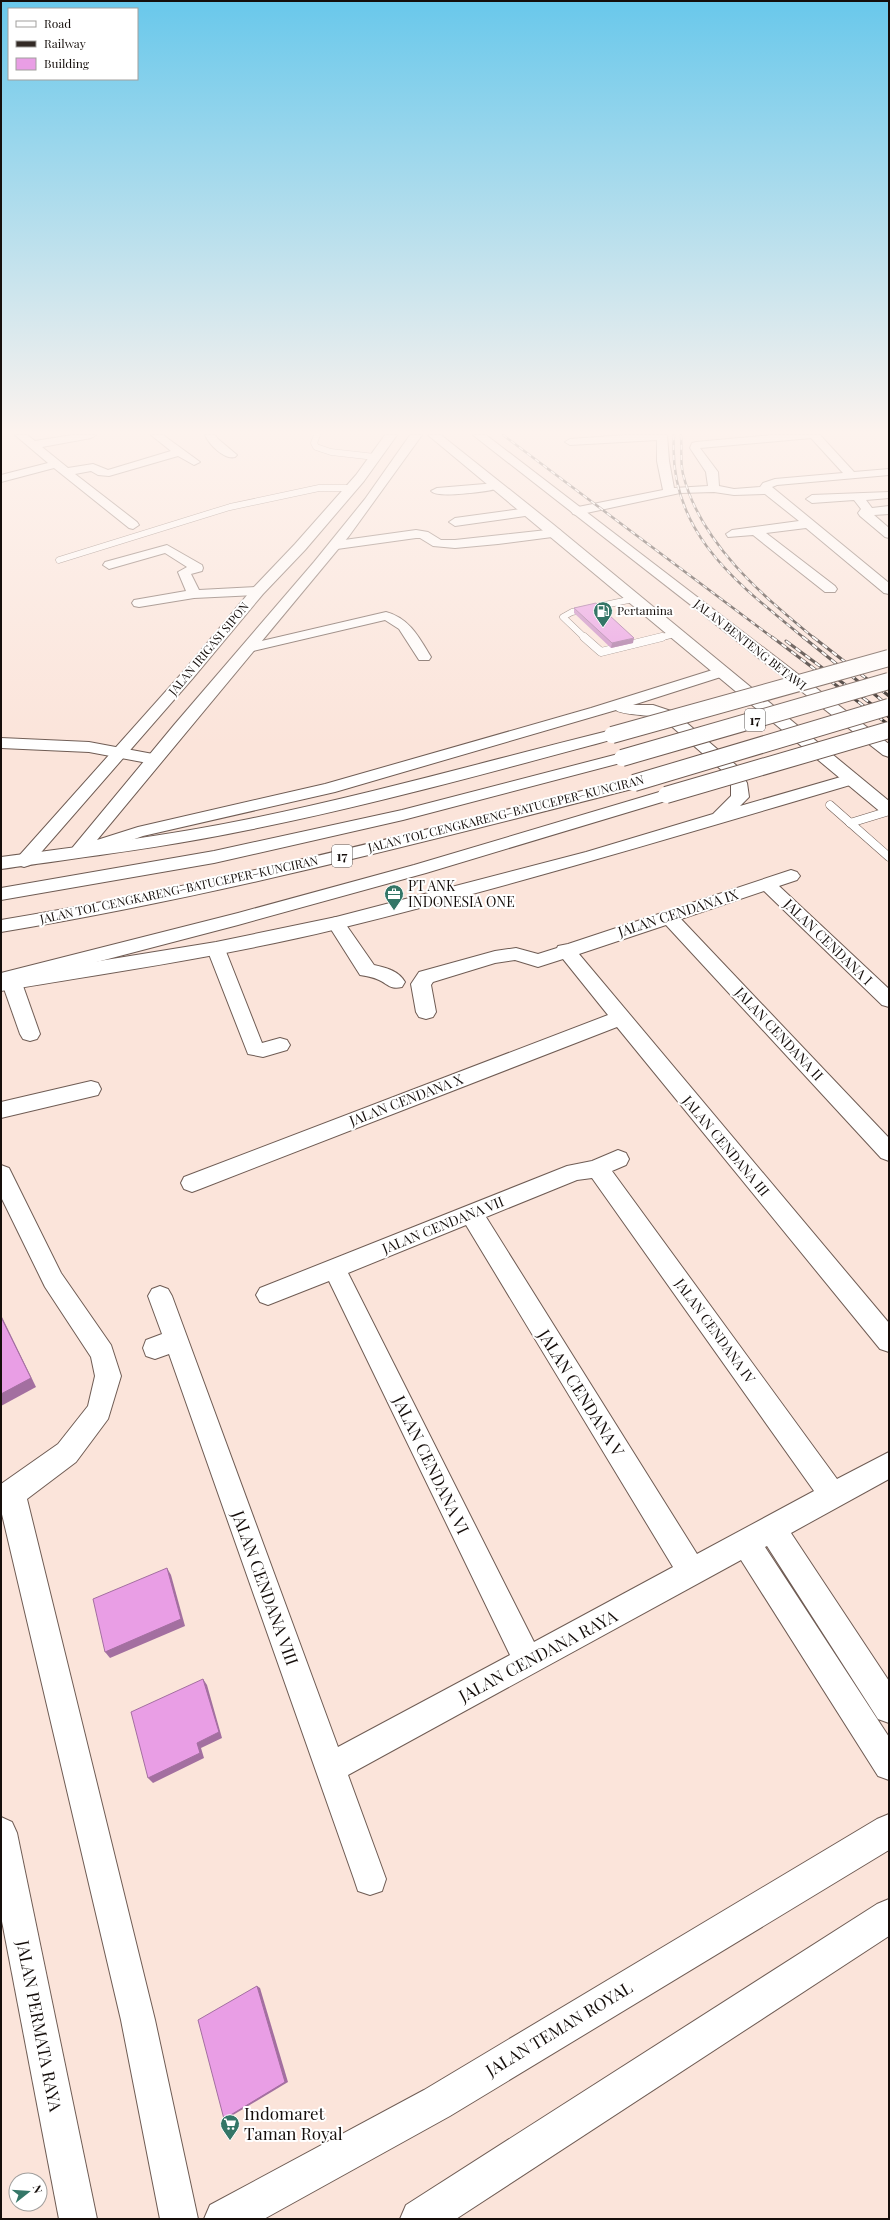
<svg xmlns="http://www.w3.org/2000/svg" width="890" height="2220" viewBox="0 0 890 2220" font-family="'Playfair Display',serif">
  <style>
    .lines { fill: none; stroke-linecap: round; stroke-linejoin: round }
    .service-far1-casing { stroke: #6f5c54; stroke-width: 7 }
    .service-casing { stroke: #6f5c54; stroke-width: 9 }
    .minor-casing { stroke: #6f5c54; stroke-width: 2 }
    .tertiary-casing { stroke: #6f5c54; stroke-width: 2 }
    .secondary-casing { stroke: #6f5c54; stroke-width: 2 }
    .motorway-casing { stroke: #6f5c54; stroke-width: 2 }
    .service-far1 { stroke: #fff; stroke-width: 6 }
    .service { stroke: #fff; stroke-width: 8 }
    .minor { fill: #fff; fill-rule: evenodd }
    .tertiary { fill: #fff; fill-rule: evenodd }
    .secondary { fill: #fff; fill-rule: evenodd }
    .motorway { fill: #fff; fill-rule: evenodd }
    .rail-far1-casing { stroke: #332a26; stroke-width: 2.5 }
    .rail-casing { stroke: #332a26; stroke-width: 3 }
    .rail-far1 { stroke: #fff; stroke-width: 1.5; stroke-dasharray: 5; stroke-linecap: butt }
    .rail { stroke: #fff; stroke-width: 2; stroke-dasharray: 6; stroke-linecap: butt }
    .secondary-bridge-casing { stroke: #6f5c54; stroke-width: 18; stroke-linecap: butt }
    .motorway-bridge-casing { stroke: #6f5c54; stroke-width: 18; stroke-linecap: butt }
    .secondary-bridge { stroke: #fff; stroke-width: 16 }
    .motorway-bridge { stroke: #fff; stroke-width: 16 }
    .wall { fill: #c888c5 }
    .shaded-wall { fill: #a36fa0 }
    .building { fill: #e99ee5; stroke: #a36fa0 }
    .labels { text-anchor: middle; stroke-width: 4; stroke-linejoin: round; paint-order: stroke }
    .far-poi-label { font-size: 12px; fill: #150e0b; stroke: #fff; text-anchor: start }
    .far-street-label { font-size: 12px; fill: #150e0b; stroke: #fff }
    .shield { fill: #fff; stroke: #5b5654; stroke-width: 1 }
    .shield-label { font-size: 13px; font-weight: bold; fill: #150e0b }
    .poi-label { font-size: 14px; fill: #150e0b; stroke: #fff; text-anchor: start }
    .street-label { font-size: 14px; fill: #150e0b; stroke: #fff }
    .near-street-label { font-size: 17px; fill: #150e0b; stroke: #fff }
    .near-poi-label { font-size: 17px; fill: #150e0b; stroke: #fff; text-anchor: start }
  </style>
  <rect width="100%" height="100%" fill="#fbe4da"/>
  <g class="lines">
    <defs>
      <g id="service-far1">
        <polyline points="317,435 314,443 316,447 331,452 375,457"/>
        <polyline points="59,560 230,507 319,488 351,488"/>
        <polyline points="585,638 563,617 572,612 633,599"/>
        <polyline points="658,638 675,634"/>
      </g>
      <g id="service">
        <polyline points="584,637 601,652 662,637"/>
        <polyline points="830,805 889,857"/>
        <polyline points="850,823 889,811"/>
      </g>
      <g id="minor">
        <polygon points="15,435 27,435 35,441 72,435 96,435 91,438 42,447 68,468 93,464 108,470 171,451 151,435 163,435 200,462 194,465 178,456 109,476 98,475 91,471 75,474 137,522 139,525 133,529 129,528 54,468 1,482 1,475 48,463"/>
        <path d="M205 435H215L218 439 237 455 235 457C224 460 209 444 205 435Z"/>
        <path d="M626 435H667L669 461 674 488 708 486 706 472 690 448 692 443 696 442 772 435H820L854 472 889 469V475L777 485 772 487 889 583V594L884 593 806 528 766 533 835 586 837 589 835 592H825L753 535 728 537 726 534 732 530 799 521 765 494 734 495 714 492 680 493 577 515 573 514 571 511 573 508 663 490 657 461V440L570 445 565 442 570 439ZM811 438 843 473 775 479 763 483 760 487 734 489 719 486 718 472 700 448Z"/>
        <path d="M497 483 501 484 503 486 501 488C490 491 437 499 431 491L437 488Z"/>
        <polygon points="889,492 889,498 866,500 872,508 889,506 889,514 874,515 889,528 889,538 885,537 860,516 858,513 861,509 854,500 812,503 806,499 812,495"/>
        <polygon points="528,508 534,512 532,515 455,526 449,522 455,518"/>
        <polygon points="556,529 560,530 562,533 560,536 498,544 455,548 433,546 420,538 416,538 337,549 331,545 337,541 416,530 428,532 441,540 455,540"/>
        <polygon points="167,545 202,565 203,568 202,571 191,574 199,590 258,587 265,591 258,595 194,598 139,607 134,606 132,603 134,600 186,591 178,572 187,567 165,553 109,569 103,565 105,562"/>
        <path d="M386 612C409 618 419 637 431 657L429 660H419L399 629 385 620 249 652 242 648 244 645Z"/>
        <polygon points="1,738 89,742 153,754 159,756 161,759 159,762 153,764 89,752 1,748"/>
        <polygon points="791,870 797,872 800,876 797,880 779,886 889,989 889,1007 882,1005 764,891 681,919 889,1138 889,1161 881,1158 666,925 579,954 889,1323 889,1352 880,1349 617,1027 200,1189 192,1192 184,1189 181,1183 184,1177 608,1015 563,959 538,967 515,960 495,963 433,982 431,985 436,1012 433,1017 426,1019 419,1017 416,1012 411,984 419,972 495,951 516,948 538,954 557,948 558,946 568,944"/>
        <path d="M336 917 342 919 374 965C386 968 398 970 405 982L402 987C390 990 388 984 379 980 373 977 366 976 360 975L327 923 330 919Z"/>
        <polygon points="216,943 223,945 225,949 262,1043 280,1038 287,1040 290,1045 287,1050 263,1057 248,1054 207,949 209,945"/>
        <polygon points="12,976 19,978 22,983 40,1034 37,1039 30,1041 23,1039 20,1034 2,983 5,978"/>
        <polygon points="91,1081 98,1083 101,1089 98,1095 1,1118 1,1102"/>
        <path d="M618 1150 626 1153 629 1159 626 1165 612 1171 837 1479 889 1452V1479L791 1533 889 1681V1723L878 1719 767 1546 765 1547 889 1737V1780L878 1776 741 1560 348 1775 386 1879 382 1891 370 1895 358 1891 354 1879 169 1354 155 1359 146 1356 143 1348 146 1340 162 1334 148 1296 152 1289 160 1286 168 1289 172 1296 338 1747 510 1655 329 1281 268 1305 260 1302 256 1295 260 1288 567 1166 592 1161ZM592 1178 814 1491 697 1554 486 1217 577 1180ZM466 1225 673 1567 534 1642 348 1273Z"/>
        <polygon points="1,1165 9,1168 61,1273 111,1345 121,1376 108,1419 76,1462 27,1499 155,2020 198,2219 160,2219 121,2020 1,1510 1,1484 58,1444 88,1406 95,1376 91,1357 45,1287 1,1197"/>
        <polygon points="1,1817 12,1822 17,1833 97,2219 59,2219 1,1916"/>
      </g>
      <g id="tertiary">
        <polygon points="385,435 397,435 364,481 305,550 263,594 193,678 30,865 24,867 18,865 15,861 18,857 183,672 253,588 295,544 356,475"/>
        <path d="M410 435H422L349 536 97 840 138 827 325 784 591 708 722 667 727 669 730 672 727 675 633 705H653L674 712 737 766 747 783 749 797 740 806 851 774 857 775 859 779 857 783C684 834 512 886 337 929 226 956 113 972 1 991V977L216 942 336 917 586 852 713 814 731 796V783L725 773 662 718C652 715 620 715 616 710L335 792 143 836 84 857 73 855 70 851 73 847 174 725 314 562 365 499Z"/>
        <polygon points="889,1814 889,1850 450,2116 264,2219 204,2219 210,2205 424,2090 877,1819"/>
        <polygon points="889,1899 889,1936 456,2219 400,2219 406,2205 877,1904"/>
      </g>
      <g id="secondary">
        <polygon points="428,435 441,435 554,525 889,801 889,815 883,814"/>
        <polygon points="473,435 486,435 889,744 889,757 883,755"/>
        <path d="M612 730 618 732 620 735 618 738C495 771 373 805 248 830 167 847 84 857 1 869V857C84 846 167 836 249 819 371 794 491 760 612 730Z"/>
        <polygon points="666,790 672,791 674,795 672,799 426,873 238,925 1,987 1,973 238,913 414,865"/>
      </g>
      <g id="motorway">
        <polygon points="622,753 628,755 630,758 628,761 403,820 214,863 1,900 1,888 214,851 402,810"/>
        <path d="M634 778 640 779 642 783 640 787C428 841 217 896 1 932V920C215 885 424 830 634 778Z"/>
      </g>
    </defs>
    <use href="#service-far1" class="service-far1-casing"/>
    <use href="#service" class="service-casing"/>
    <use href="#minor" class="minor-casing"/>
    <use href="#tertiary" class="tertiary-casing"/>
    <use href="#secondary" class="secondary-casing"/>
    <use href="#motorway" class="motorway-casing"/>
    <use href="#service-far1" class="service-far1"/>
    <use href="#service" class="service"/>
    <use href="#minor" class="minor"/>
    <use href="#tertiary" class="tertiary"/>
    <use href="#secondary" class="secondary"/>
    <use href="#motorway" class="motorway"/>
    <defs>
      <g id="rail-far1">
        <polyline points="503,435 773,638"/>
        <path d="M674 435C667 532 737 583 804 638"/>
        <path d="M681 435C682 447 680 462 683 474 700 543 762 595 814 638"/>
      </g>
      <g id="rail">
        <polyline points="772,637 889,725"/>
        <polyline points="803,637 889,706"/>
        <polyline points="813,637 889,696"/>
        <polyline points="786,641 889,717"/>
      </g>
    </defs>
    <use href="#rail-far1" class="rail-far1-casing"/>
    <use href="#rail" class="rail-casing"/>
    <use href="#rail-far1" class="rail-far1"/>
    <use href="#rail" class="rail"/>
    <defs>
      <g id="secondary-bridge">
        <polyline points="612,735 889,658"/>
        <polyline points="666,795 889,730"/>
      </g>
      <g id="motorway-bridge">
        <polyline points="622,758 889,681"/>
        <polyline points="634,783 889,707"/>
      </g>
    </defs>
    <use href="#secondary-bridge" class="secondary-bridge-casing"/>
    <use href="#motorway-bridge" class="motorway-bridge-casing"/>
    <use href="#secondary-bridge" class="secondary-bridge"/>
    <use href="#motorway-bridge" class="motorway-bridge"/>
  </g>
  <polygon class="wall" points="574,608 633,643 611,648 574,613"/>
  <g class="shaded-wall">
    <polygon points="634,638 633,643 611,648 612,643"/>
    <polygon points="1,1315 36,1387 1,1406"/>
    <polygon points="167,1568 171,1575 185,1626 110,1658 105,1652"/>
    <polygon points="203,1679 207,1685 222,1738 201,1748 204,1758 153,1783 148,1778 197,1743"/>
    <polygon points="257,1986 260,1988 288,2082 228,2118 224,2119"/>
  </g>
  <g class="building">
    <polygon points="596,603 634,638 612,643 574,608"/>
    <polygon points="1,1317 31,1378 1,1394"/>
    <polygon points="167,1568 181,1619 105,1652 93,1599"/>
    <polygon points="203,1679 219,1732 197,1743 200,1753 148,1778 131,1712"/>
    <polygon points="257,1986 285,2082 224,2119 198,2020"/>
  </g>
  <linearGradient id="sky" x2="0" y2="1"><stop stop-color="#69c8eb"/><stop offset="0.58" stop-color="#fdf3ee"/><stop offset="1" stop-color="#fdf3ee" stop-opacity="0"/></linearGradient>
  <rect width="890" height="746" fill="url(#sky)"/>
  <defs>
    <symbol id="fuel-pin" viewBox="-11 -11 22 30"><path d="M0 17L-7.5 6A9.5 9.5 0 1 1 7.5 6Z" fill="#347667" stroke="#fff"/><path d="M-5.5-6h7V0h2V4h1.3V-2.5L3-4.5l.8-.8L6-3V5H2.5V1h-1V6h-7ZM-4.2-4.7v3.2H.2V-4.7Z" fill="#fff"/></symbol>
    <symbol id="office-pin" viewBox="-11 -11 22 30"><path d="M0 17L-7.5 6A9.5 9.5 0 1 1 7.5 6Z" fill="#347667" stroke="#fff"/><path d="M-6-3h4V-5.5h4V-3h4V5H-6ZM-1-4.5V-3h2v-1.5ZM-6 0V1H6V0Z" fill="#fff"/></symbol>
    <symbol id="supermarket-pin" viewBox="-11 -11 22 30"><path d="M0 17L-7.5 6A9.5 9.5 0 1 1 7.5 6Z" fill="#347667" stroke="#fff"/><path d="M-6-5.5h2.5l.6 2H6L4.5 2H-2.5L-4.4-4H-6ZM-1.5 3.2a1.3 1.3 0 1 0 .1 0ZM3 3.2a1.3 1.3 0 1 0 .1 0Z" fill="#fff"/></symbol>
  </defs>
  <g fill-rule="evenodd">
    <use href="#fuel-pin" x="592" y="600" width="22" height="30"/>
    <use href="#office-pin" x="383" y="883" width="22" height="30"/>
    <use href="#supermarket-pin" x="219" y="2113" width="22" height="30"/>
  </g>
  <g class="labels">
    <g class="far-poi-label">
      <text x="617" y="615">Pertamina</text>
    </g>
    <g class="far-street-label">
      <text transform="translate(750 645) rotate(38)" y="4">JALAN BENTENG BETAWI</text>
      <text transform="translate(209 649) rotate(-50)" y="4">JALAN IRIGASI SIPON</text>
      <text transform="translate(506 814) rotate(-14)" y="4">JALAN TOL CENGKARENG–BATUCEPER–KUNCIRAN</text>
      <text transform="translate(179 890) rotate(-12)" y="4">JALAN TOL CENGKARENG–BATUCEPER–KUNCIRAN</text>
    </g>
    <g class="shield">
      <rect x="745" y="709" width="20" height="22" rx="3"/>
      <rect x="332" y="845" width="20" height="22" rx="3"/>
    </g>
    <g class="shield-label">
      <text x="755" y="725">17</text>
      <text x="342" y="861">17</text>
    </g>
    <g class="poi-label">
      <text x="408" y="891">PT ANK<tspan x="408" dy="16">INDONESIA ONE</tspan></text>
    </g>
    <g class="street-label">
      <text transform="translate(678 913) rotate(-18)" y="5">JALAN CENDANA IX</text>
      <text transform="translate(828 942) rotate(44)" y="5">JALAN CENDANA I</text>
      <text transform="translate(779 1034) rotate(47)" y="5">JALAN CENDANA II</text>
      <text transform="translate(406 1100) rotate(-21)" y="5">JALAN CENDANA X</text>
      <text transform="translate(726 1146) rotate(50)" y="5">JALAN CENDANA III</text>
      <text transform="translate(443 1225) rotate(-22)" y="5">JALAN CENDANA VII</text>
      <text transform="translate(715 1331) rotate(54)" y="5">JALAN CENDANA IV</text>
    </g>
    <g class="near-street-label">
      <text transform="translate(581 1393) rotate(58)" y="6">JALAN CENDANA V</text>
      <text transform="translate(431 1465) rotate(64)" y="6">JALAN CENDANA VI</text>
      <text transform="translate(265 1588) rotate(70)" y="6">JALAN CENDANA VIII</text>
      <text transform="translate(538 1656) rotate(-28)" y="6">JALAN CENDANA RAYA</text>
      <text transform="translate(39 2026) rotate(79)" y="6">JALAN PERMATA RAYA</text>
      <text transform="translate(559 2029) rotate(-31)" y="6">JALAN TEMAN ROYAL</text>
    </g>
    <g class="near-poi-label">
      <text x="244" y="2120">Indomaret<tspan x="244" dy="20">Taman Royal</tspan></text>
    </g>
  </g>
  <rect width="890" height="2220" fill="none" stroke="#150e0b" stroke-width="4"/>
  <rect x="8" y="8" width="130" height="72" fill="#ffffff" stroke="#a19f9d"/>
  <rect x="16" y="21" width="20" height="6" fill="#ffffff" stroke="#a19f9d"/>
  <text x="44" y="28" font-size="12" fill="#150e0b">Road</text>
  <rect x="16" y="41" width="20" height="6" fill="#332a26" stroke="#a19f9d"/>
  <text x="44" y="48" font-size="12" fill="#150e0b">Railway</text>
  <rect x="16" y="58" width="20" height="12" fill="#e99ee5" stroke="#a19f9d"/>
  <text x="44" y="68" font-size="12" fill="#150e0b">Building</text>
  <g transform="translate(28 2192) rotate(73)"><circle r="19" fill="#ffffff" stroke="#a19f9d"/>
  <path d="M0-3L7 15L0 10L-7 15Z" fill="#347667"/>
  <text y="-6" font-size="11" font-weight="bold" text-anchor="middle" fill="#150e0b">N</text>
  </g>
</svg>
